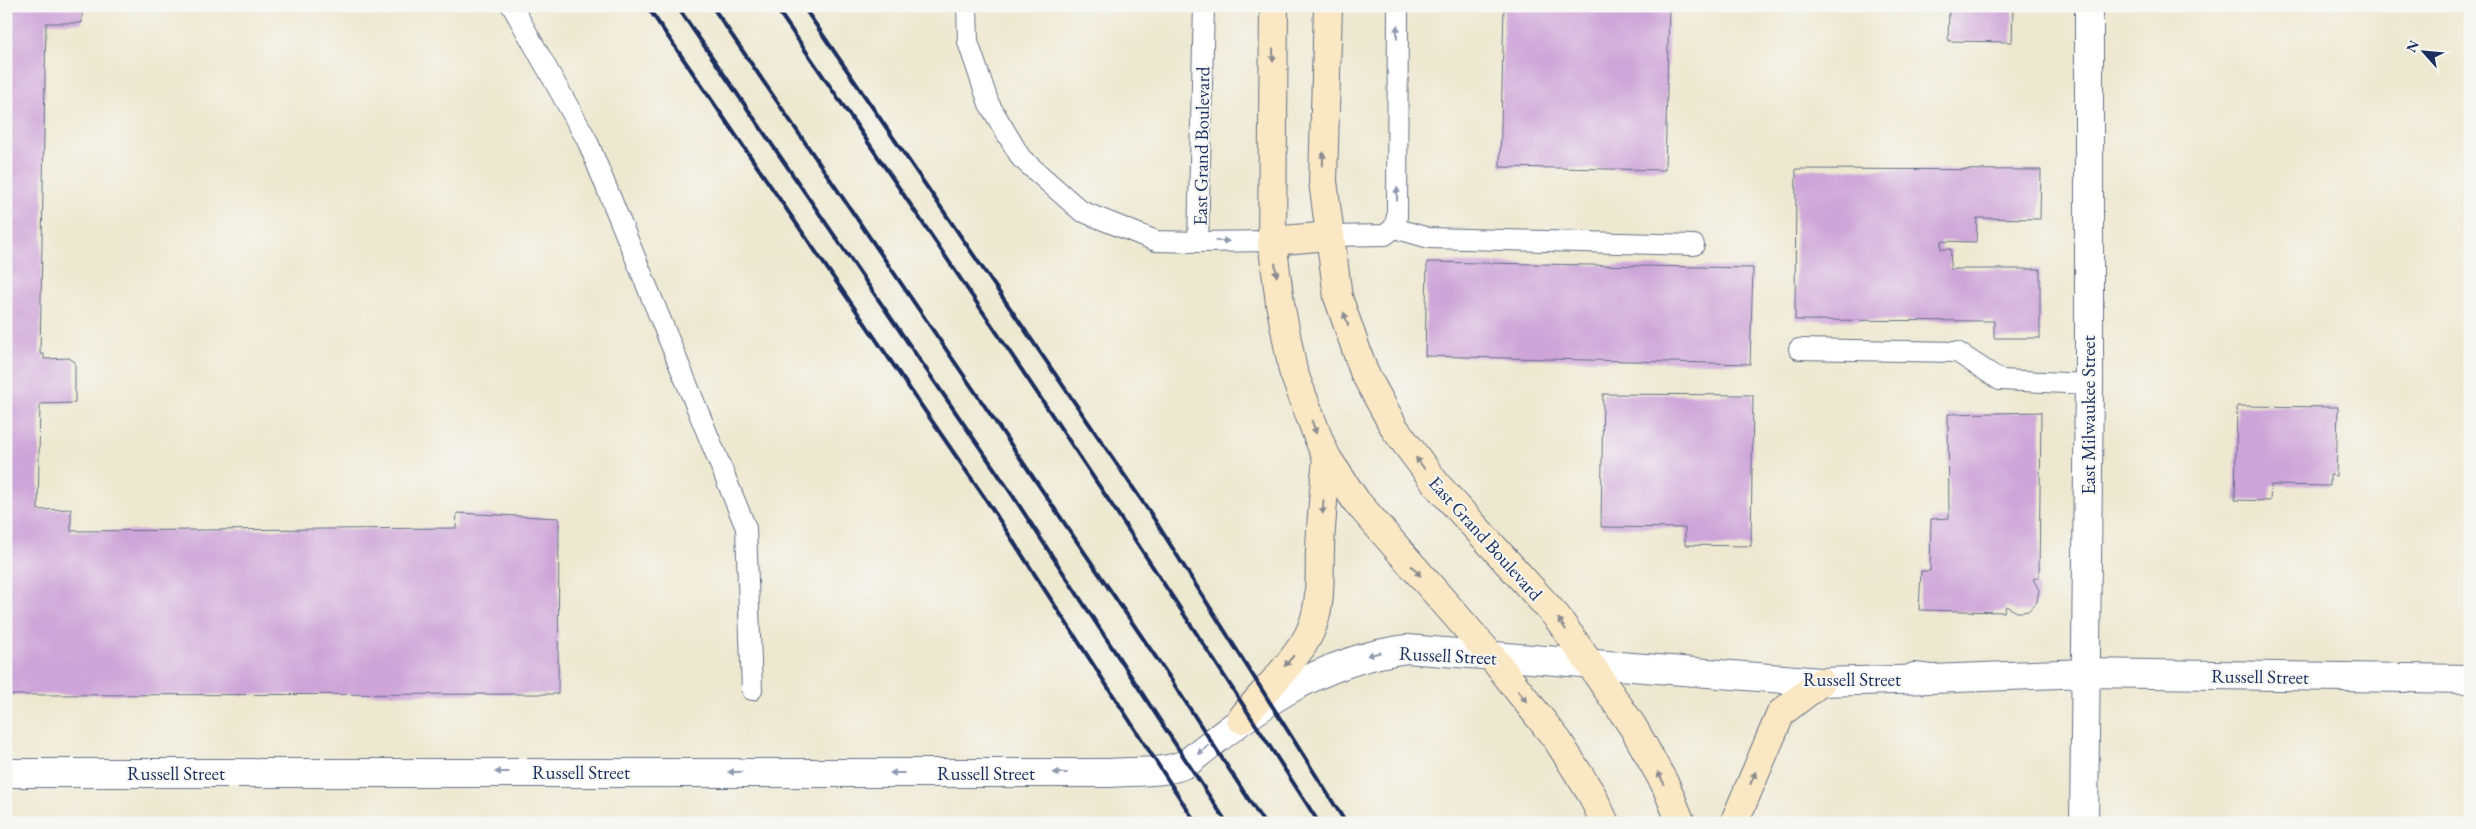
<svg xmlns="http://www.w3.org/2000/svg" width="2476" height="829" viewBox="0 0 2476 829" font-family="'EB Garamond',serif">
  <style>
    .building { fill: #cea5d8 }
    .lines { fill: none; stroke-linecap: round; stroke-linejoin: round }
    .service-casing { stroke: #647086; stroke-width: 22 }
    .minor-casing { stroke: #647086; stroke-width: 30 }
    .tertiary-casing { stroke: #647086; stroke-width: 30 }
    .secondary-casing { stroke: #647086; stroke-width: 30 }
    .service { stroke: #fff; stroke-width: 20 }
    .minor { stroke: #fff; stroke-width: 28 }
    .tertiary { stroke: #fff; stroke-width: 28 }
    .secondary { stroke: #fae7c3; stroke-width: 28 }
    .rail { stroke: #1b2f5e; stroke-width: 4 }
    .oneway { fill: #8d97ae }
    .oneway2 { fill: #8a8b90 }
    .labels { text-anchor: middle; stroke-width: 4; stroke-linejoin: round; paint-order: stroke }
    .street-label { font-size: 19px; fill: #1b2f5e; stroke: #f6f6f2 }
  </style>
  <rect width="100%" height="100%" fill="#f6f6f2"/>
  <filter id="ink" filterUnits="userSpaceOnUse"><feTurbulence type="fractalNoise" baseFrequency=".02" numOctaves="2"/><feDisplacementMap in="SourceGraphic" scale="10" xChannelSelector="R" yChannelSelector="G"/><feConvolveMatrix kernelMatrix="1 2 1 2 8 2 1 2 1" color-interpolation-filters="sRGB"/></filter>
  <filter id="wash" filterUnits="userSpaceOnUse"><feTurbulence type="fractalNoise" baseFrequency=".0096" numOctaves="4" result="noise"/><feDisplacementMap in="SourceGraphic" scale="20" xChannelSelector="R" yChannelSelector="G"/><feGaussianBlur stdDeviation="1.12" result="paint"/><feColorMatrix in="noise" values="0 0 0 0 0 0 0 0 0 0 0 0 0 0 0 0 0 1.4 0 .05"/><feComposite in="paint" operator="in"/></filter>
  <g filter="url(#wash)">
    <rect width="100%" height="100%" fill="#ede8d0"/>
    <g id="blocks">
      <g class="building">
        <polygon points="6,6 82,6 82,23 46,23 40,354 44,354 44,359 69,358 75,362 75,403 40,404 38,510 71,509 71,531 456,528 457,513 559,518 558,694 6,695"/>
        <polygon points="1504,6 1669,6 1665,170 1500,167"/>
        <polygon points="1899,6 2013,6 2012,42 1948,41 1949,11 1899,10"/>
        <polygon points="1796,169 2041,170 2040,219 1977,218 1976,242 1941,241 1941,249 1951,249 1950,269 2040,269 2040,338 1994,338 1994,321 1795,320"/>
        <polygon points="1427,262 1753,268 1750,364 1425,356"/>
        <polygon points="1603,394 1753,395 1751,546 1685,545 1685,528 1601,527"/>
        <polygon points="2237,406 2338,407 2336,476 2330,475 2330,486 2271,485 2270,501 2235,500"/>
        <polygon points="2041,412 2039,577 2033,579 2039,590 2037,602 2028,611 2023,612 2017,612 2006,606 2004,612 1919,610 1921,571 1930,571 1931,519 1949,518 1948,414"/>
      </g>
    </g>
  </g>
  <g filter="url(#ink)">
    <use href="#blocks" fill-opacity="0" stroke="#647086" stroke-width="1"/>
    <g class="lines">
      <defs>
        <g id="service">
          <polyline points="512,6 587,140 746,528 752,690"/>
          <polyline points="967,6 968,42 989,104 1021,158 1081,211 1156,241 1198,242"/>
          <polyline points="1204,6 1198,242 1272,241"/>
          <polyline points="1394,228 1429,238 1694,245"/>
          <polyline points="1329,236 1385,235 1394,228 1397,217 1398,6"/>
          <polyline points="1799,349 1957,352 2000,380 2089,384"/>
        </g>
        <polyline id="minor" points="2084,823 2089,384 2089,6"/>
        <g id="tertiary">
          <polyline points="1914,677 1931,679 2087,673 2470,679"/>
          <path d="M6 773H1109C1133 771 1166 774 1187 763 1254 708 1319 660 1407 649L1821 682 1931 679"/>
        </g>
        <g id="secondary">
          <polyline points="1274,6 1272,241 1280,303 1293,371 1319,440 1327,458 1356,501 1492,657 1558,741 1592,795 1605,823"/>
          <polyline points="1328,6 1323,181 1338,297 1364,372 1395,429 1437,485 1557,617 1590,664 1633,727 1666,786 1681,823"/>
          <polyline points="1272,241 1329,236"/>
          <path d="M1241 719C1260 696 1299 657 1310 632 1322 605 1319 579 1320 550 1321 519 1324 489 1327 458"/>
          <polyline points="1734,823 1781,713 1821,682"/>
        </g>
      </defs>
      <use href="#service" class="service-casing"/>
      <use href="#minor" class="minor-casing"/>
      <use href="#tertiary" class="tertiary-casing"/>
      <use href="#secondary" class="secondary-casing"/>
      <use href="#service" class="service"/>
      <use href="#minor" class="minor"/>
      <use href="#tertiary" class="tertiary"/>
      <use href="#secondary" class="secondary"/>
      <g class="rail">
        <polyline points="647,6 991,507 1196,823"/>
        <polyline points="677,6 1011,493 1227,823"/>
        <polyline points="712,6 1170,678 1264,823"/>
        <path d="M775 6C960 276 1143 547 1319 823"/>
        <polyline points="803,6 1151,514 1346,823"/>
      </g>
    </g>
    <defs><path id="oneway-solid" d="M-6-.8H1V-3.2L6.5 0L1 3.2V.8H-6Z" transform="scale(1.25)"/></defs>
    <g class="oneway">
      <use href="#oneway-solid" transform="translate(1397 32) rotate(-90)"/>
      <use href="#oneway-solid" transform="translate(1397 194) rotate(-90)"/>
      <use href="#oneway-solid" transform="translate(1222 241) rotate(1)"/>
      <use href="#oneway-solid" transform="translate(1374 654) rotate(167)"/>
      <use href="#oneway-solid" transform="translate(1203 750) rotate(141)"/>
      <use href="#oneway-solid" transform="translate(502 772) rotate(180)"/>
      <use href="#oneway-solid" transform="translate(735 772) rotate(-180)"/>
      <use href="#oneway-solid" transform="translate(897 773) rotate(-180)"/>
      <use href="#oneway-solid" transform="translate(1060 773) rotate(-180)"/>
    </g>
    <g class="oneway2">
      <use href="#oneway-solid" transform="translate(1273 55) rotate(90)"/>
      <use href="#oneway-solid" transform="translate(1323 159) rotate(-88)"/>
      <use href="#oneway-solid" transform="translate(1276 270) rotate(83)"/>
      <use href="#oneway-solid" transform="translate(1346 319) rotate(-109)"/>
      <use href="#oneway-solid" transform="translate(1314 427) rotate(70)"/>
      <use href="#oneway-solid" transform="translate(1420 463) rotate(-127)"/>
      <use href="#oneway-solid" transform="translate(1323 507) rotate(94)"/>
      <use href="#oneway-solid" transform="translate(1416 571) rotate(48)"/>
      <use href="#oneway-solid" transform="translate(1562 624) rotate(-124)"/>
      <use href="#oneway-solid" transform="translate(1289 661) rotate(130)"/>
      <use href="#oneway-solid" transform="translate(1522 696) rotate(52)"/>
      <use href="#oneway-solid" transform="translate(1661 778) rotate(-119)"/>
      <use href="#oneway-solid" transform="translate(1753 778) rotate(-67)"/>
    </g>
  </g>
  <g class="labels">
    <g class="street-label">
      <text transform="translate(1201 146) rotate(-89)" y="7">East Grand Boulevard</text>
      <text transform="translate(2088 415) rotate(-90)" y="7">East Milwaukee Street</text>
      <text transform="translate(1486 538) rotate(48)" y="7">East Grand Boulevard</text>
      <text transform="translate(1448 655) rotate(3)" y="7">Russell Street</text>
      <text transform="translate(2260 676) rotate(1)" y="7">Russell Street</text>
      <text x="1852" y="686">Russell Street</text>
      <text x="581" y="779">Russell Street</text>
      <text x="176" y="780">Russell Street</text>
      <text x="986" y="780">Russell Street</text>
    </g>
  </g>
  <rect width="2476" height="829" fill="none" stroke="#f6f6f2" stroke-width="25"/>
  <g transform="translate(2424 52) rotate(297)" stroke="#f6f6f2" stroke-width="4" paint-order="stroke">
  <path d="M0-4L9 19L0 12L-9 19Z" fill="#1b2f5e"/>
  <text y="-8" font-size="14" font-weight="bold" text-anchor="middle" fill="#1b2f5e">N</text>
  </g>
</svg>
